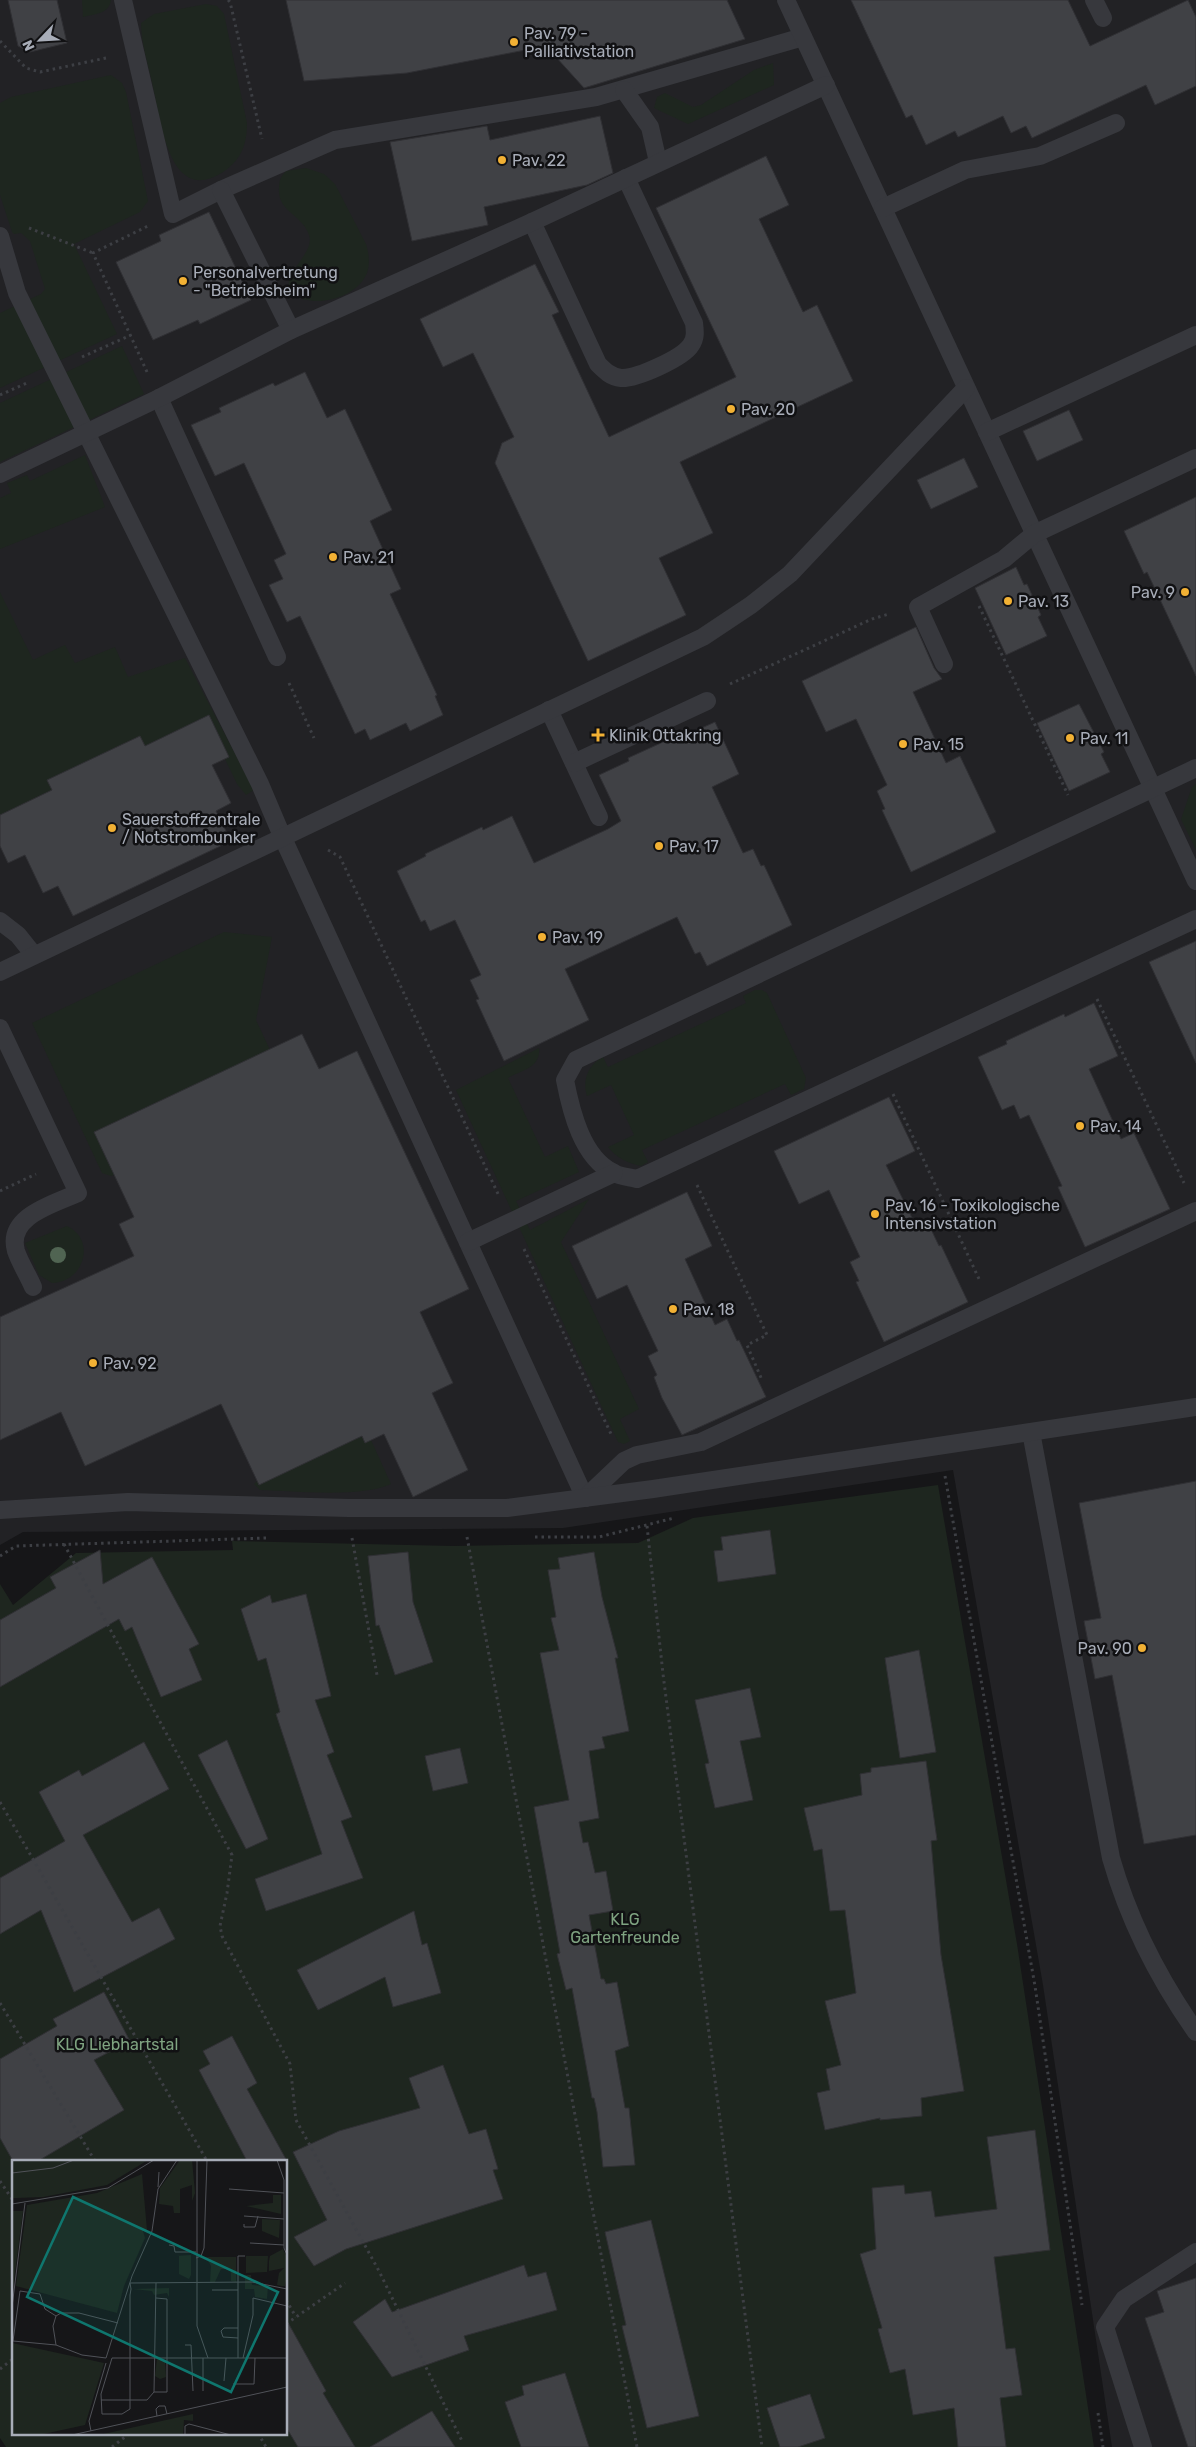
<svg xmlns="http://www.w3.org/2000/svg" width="1196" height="2447" viewBox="0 0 1196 2447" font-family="Rubik,sans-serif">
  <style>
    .built { fill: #222225 }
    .green { fill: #1e261f; fill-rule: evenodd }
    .building { fill: #404145; stroke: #303034 }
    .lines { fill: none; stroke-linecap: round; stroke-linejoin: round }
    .path { stroke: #3d3f44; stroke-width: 3; stroke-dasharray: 2.5 4; stroke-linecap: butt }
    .service { stroke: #37383d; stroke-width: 18 }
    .tree { fill: #506452 }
    .poi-dot { fill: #f2b134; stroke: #111113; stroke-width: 2 }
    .labels { text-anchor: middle; stroke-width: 5; stroke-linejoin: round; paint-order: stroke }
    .poi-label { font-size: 16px; fill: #a8adb8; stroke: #111113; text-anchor: start }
    .park-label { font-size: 16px; fill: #7fa381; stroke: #111113 }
    .inset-road { fill: none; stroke: #505258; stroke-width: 1 }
    .view { fill: #0f766e; fill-opacity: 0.15; stroke: #0f766e; stroke-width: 2.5 }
    .inset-edge { fill: none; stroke: #a8adb8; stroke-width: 2.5 }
  </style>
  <rect width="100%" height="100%" fill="#161618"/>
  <polygon class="built" points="0,0 1196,0 1196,2447 1112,2447 1043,1985 953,1470 563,1528 23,1532 0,1545"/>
  <g class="green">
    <path d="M82 0H111C109 14 95 14 83 17Z"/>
    <path d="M206 4 217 6 224 14 247 123C247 143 242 158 226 170 170 210 161 122 153 87 149 67 141 44 141 23L154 14Z"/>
    <polygon points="773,63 774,85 688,124 654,108 657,97 665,93 693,107 701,105 754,70"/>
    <polygon points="111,75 122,83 126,92 148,201 140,212 74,244 117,334 0,388 0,313 41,294 45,289 30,241 21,233 14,234 12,232 0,195 0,103 11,97"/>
    <path d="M306 168 324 174 335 184 366 244C369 254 371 267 365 277 354 298 312 310 293 293 276 276 316 255 309 235 303 215 277 212 279 188 279 181 281 176 286 171Z"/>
    <polygon points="122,346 144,394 0,462 0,403"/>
    <polygon points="85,455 105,507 0,549 0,498 11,493 7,483 27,475 30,481"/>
    <polygon points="0,592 33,660 65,645 75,663 115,647 128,677 185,658 254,790 246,795 237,784 225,759 229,757 209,715 145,746 140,736 47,780 52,790 0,815"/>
    <polygon points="1196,784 1196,850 1181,819 1192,787"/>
    <polygon points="224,932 272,937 256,1020 270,1050 94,1132 114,1175 111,1176 102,1173 32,1023"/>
    <path d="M755 990H762L767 993 806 1078 804 1089 791 1095 785 1084 642 1150 648 1162 641 1166C627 1163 617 1158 608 1147L634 1135 611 1085 587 1096C582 1080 588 1065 603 1057L608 1067 746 1003 743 996Z"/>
    <path d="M539 1048C541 1068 522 1070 508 1078L545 1157 568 1146 579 1172 516 1201 530 1230 589 1199 561 1242 639 1409 620 1419 630 1441 624 1444 618 1442 456 1090Z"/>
    <path d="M67 1226C96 1239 85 1282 52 1283L39 1275 25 1243Z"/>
    <path d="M362 1436 365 1443 371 1440 391 1484C361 1498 295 1491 260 1490L254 1484 257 1481 259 1484Z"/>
    <path d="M938 1485 1017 1944 1094 2447H6L0 2438V1584L13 1605 76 1553 233 1550 232 1541 453 1546 638 1543 693 1518ZM14 2161H286V2433H14Z"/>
  </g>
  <g class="building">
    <polygon points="8,0 57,0 67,43 30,52 18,46"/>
    <polygon points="286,0 727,0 745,39 584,88 546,46 407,73 304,81"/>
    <polygon points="851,0 1068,0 1090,46 1188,0 1196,17 1196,86 1155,105 1146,85 1032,138 1026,126 1011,133 1003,116 958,137 955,131 926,145 912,115 906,118"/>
    <polygon points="600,116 613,173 587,185 484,207 488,225 412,241 390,142 487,126 490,140"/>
    <polygon points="766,156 789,205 759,219 803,312 817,305 853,381 680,462 713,533 659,558 686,615 588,661 495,463 502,443 514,437 473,353 443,367 420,319 535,264 559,312 552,315 609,437 736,377 656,208"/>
    <polygon points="209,212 251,300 200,324 198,320 153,340 116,262 161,241 159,235"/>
    <polygon points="305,372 327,418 345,409 392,510 370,521 401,589 390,594 437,695 435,696 443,715 410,731 406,723 370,740 365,729 355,734 300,616 287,622 269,585 283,579 274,560 286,554 244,463 215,476 191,425 221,412 219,408 273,383 275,386"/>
    <polygon points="1069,410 1083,440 1037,461 1023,431"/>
    <polygon points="964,458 978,487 931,509 917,480"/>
    <polygon points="1196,497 1196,676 1147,572 1144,574 1124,531"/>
    <polygon points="1016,567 1024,585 1027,584 1041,615 1038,617 1047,636 1006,655 975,588"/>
    <polygon points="916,627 934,668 942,679 913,692 946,763 960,756 996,832 911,872 882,810 885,809 877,791 887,785 856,719 826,732 802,681"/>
    <polygon points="1079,704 1104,752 1101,754 1110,772 1069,791 1037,723"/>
    <polygon points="209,715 229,757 212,765 231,803 216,811 231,841 73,916 58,886 43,893 25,855 8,863 0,846 0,815 52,790 47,780 140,736 145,746"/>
    <polygon points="715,722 739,774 712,787 743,853 753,849 761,866 764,865 792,925 707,966 700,952 695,954 677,917 565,969 589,1020 504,1061 476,1000 479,999 470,980 481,975 455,920 430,931 425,920 421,922 397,871 426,856 425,854 482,827 483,830 512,816 534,863 608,829 621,821 599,775 629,761 628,758 685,732 686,735"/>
    <polygon points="1196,941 1196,1063 1149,962"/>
    <polygon points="1094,1003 1118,1056 1089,1069 1121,1139 1134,1133 1170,1209 1085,1247 1058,1187 1062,1186 1029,1115 1020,1119 1014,1105 1002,1110 978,1057 1007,1044 1006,1041 1064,1014 1065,1017"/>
    <polygon points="302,1034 319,1069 357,1051 469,1289 420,1312 453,1383 432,1393 468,1470 413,1497 384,1434 365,1443 362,1436 259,1485 221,1404 85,1466 61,1412 0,1440 0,1317 134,1256 119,1224 134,1217 94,1132"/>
    <polygon points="889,1097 915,1151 886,1165 918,1230 929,1225 939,1246 941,1245 968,1302 884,1342 856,1282 859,1281 850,1262 860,1257 829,1190 799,1204 774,1151"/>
    <polygon points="687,1192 712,1246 685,1259 715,1325 727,1319 737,1341 739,1340 766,1397 682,1435 662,1398 654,1377 657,1375 648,1356 658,1351 627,1285 597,1299 572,1246"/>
    <polygon points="1196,1481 1196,1835 1144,1844 1112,1675 1095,1679 1084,1621 1101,1618 1079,1503"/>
    <polygon points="770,1530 776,1574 718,1582 714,1551 723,1550 721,1537"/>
    <polygon points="100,1550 103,1584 152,1557 199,1644 189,1649 202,1680 161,1697 132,1627 125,1631 119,1619 0,1687 0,1620 56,1588 50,1577"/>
    <polygon points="408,1552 413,1602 433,1662 395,1675 379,1625 376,1626 368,1556"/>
    <polygon points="594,1552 602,1597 618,1658 615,1658 629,1731 602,1737 605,1748 589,1751 599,1818 579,1822 583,1843 588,1842 595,1873 606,1871 613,1911 589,1915 601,1979 604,1979 606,1984 617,1982 629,2046 615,2051 625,2108 629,2108 635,2165 603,2167 597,2112 594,2098 592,2098 572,1988 566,1990 557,1954 560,1953 534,1807 569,1800 540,1653 559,1650 551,1618 556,1617 548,1570 560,1569 558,1558"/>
    <polygon points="306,1594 331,1696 315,1700 334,1752 327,1755 352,1817 341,1821 363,1878 266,1911 255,1879 322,1854 276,1714 280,1712 266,1658 258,1661 241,1609 270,1595 272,1603"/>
    <polygon points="919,1650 936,1752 900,1758 885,1658"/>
    <polygon points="750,1688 761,1737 740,1741 753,1800 715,1808 705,1764 709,1763 695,1700"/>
    <polygon points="227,1740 268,1839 246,1849 198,1755"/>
    <polygon points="144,1742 169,1789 83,1835 132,1922 159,1908 175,1939 74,1992 41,1910 0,1934 0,1878 65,1841 39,1792 79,1770 82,1776"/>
    <polygon points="460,1748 468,1783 433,1791 425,1756"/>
    <polygon points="926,1761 937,1840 931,1841 941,1955 964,2091 921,2098 922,2116 880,2120 880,2118 825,2130 817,2093 830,2090 826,2069 841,2065 825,2001 856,1993 845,1910 830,1911 822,1849 814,1851 804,1808 862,1795 860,1774 871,1772 871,1768"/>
    <polygon points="414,1911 422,1945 427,1943 441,1993 393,2007 385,1977 318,2010 297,1970"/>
    <polygon points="104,1992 130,2041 94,2060 124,2110 38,2161 13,2161 0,2138 0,2059 57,2026 53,2019"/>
    <polygon points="232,2036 257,2083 247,2089 287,2161 247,2161 199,2070 210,2064 203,2051"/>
    <polygon points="443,2065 469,2134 486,2129 498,2169 493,2170 503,2199 346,2249 314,2266 294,2237 327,2220 293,2152 339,2131 420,2108 409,2078"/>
    <polygon points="1035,2130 1050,2250 994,2257 1006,2349 1015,2348 1022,2395 1000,2398 1006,2447 958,2447 954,2408 913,2415 905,2369 890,2373 878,2329 882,2328 860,2254 876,2249 872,2188 904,2185 905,2194 931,2191 935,2217 997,2209 987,2137"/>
    <polygon points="651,2220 699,2416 647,2428 622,2326 626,2325 605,2232"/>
    <polygon points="524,2265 528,2277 546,2272 557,2310 464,2336 469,2350 392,2377 353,2322 385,2299 392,2312"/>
    <polygon points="1196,2278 1196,2447 1188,2447 1145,2318 1164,2312 1157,2291"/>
    <polygon points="286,2319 326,2391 323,2393 355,2447 298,2447 286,2427"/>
    <polygon points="565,2373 589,2447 521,2447 505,2402 524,2395 522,2386"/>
    <polygon points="810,2394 825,2438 798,2447 780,2447 767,2408"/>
    <polygon points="432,2411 455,2447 370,2447"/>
  </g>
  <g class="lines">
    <g class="path">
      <polyline points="228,0 230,2 262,139"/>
      <polyline points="0,41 26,68 40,72 106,58"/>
      <polyline points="29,228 93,253"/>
      <polyline points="82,357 131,335"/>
      <polyline points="147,372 93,253 148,226"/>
      <polyline points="0,395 29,382"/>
      <polyline points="979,606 1068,795"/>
      <polyline points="289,683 314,738"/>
      <polyline points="730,684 872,619 889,614"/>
      <polyline points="328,850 340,857 499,1196"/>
      <polyline points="1097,999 1184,1183"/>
      <polyline points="893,1094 979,1279"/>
      <polyline points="697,1185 767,1335 747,1345 762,1380"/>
      <polyline points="0,1191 36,1174"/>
      <polyline points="524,1249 611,1434"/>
      <polyline points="945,1476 1035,1986 1082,2305"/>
      <polyline points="647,1526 663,1674 762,2447"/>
      <polyline points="467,1537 637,2447"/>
      <polyline points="535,1537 599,1537 674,1518"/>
      <polyline points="352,1538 377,1675"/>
      <polyline points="64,1544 232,1855 227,1893 220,1926 222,1936 290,2064 296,2120 379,2271 462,2441"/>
      <polyline points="0,1556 16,1546 267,1538"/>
      <polyline points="0,1802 207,2161"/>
      <polyline points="0,2003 95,2161"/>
      <polyline points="0,2181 14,2202"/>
      <polyline points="286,2300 296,2317"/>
      <polyline points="286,2324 345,2283"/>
      <polyline points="0,2369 14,2358"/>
      <polyline points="1098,2413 1103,2447"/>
      <polyline points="258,2433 266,2447"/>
      <polyline points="112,2447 130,2433"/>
    </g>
    <g class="service">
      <polyline points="123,0 173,214 221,190 335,140 596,97 803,37"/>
      <polyline points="786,0 1196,881"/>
      <polyline points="1094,0 1103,18"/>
      <polyline points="624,90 650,127 658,162"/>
      <polyline points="221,190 291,330"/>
      <polyline points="883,208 965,170 1040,156 1116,123"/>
      <path d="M532 222 598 364C605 371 611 377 621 378 636 379 683 358 691 345 696 338 695 331 694 323L626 178"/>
      <polyline points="0,236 17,293 260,784 282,836 585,1498"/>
      <polyline points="159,398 277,657"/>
      <polyline points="987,432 1196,335"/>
      <polyline points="0,474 159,398 291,330 532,222 826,85"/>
      <polyline points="944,664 918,607 1004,559 1034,534 1196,458"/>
      <polyline points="549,710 599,817"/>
      <polyline points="574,763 707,701"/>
      <path d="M1196 768 576 1060 565 1080C571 1111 582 1158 614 1173 621 1177 630 1177 637 1179L1196 919"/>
      <polyline points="0,921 18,935 34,955"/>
      <polyline points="0,972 703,637 751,605 790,574 966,388"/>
      <path d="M0 1028 78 1193C54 1204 6 1216 16 1251 20 1263 28 1275 33 1287"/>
      <polyline points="468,1242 614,1173"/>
      <path d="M1031 1432 1111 1858C1129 1921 1158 1978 1196 2032"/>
      <polyline points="585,1498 624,1461 637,1455 701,1442 1196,1211"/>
      <polyline points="0,1510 128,1502 349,1508 507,1508 653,1489 1196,1407"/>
      <polyline points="1143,2447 1105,2327 1124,2299 1196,2252"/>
    </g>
  </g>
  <circle class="tree" cx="58" cy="1255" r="8"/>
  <g class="poi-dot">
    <circle cx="514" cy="42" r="5"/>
    <circle cx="502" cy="160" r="5"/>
    <circle cx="183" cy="281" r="5"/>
    <circle cx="731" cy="409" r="5"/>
    <circle cx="333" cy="557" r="5"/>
    <circle cx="1185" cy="592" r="5"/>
    <circle cx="1008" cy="601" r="5"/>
    <path d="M595.5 727.5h5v5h5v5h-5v5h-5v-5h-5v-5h5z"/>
    <circle cx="1070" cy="738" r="5"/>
    <circle cx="903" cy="744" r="5"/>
    <circle cx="112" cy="828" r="5"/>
    <circle cx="659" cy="846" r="5"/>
    <circle cx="542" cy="937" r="5"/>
    <circle cx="1080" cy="1126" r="5"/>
    <circle cx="875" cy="1214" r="5"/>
    <circle cx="673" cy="1309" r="5"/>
    <circle cx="93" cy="1363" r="5"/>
    <circle cx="1142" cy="1648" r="5"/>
  </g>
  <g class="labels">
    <g class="poi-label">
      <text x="524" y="39">Pav. 79 -<tspan x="524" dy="18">Palliativstation</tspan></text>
      <text x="512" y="166">Pav. 22</text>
      <text x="193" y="278">Personalvertretung<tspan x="193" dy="18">- "Betriebsheim"</tspan></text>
      <text x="741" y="415">Pav. 20</text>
      <text x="343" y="563">Pav. 21</text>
      <text x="1175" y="598" text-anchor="end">Pav. 9</text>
      <text x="1018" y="607">Pav. 13</text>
      <text x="609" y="741">Klinik Ottakring</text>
      <text x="1080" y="744">Pav. 11</text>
      <text x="913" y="750">Pav. 15</text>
      <text x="122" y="825">Sauerstoffzentrale<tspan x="122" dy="18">/ Notstrombunker</tspan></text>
      <text x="669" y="852">Pav. 17</text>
      <text x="552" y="943">Pav. 19</text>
      <text x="1090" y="1132">Pav. 14</text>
      <text x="885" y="1211">Pav. 16 - Toxikologische<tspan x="885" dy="18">Intensivstation</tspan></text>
      <text x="683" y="1315">Pav. 18</text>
      <text x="103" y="1369">Pav. 92</text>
      <text x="1132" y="1654" text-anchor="end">Pav. 90</text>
    </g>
    <g class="park-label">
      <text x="625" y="1925">KLG<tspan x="625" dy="18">Gartenfreunde</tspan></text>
      <text x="117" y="2050">KLG Liebhartstal</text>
    </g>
  </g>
  <g transform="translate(12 2160)">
    <rect width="275" height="275" fill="#161618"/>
    <path d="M0 0H136L95 25 31 37 5 38H0ZM168 0H180L183 33 180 41V25L168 29V53H162L161 46 147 44 148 28ZM130 14 135 70 131 71 133 78 112 126 105 153 4 126 15 45 85 33ZM261 35H269V54L234 46 261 43ZM0 51H11L0 136ZM250 59 268 60 267 78 250 71ZM271 89 275 97V116L273 126H270L265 125 267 113 272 108 257 111V101L258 96ZM179 95V115L177 119 167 114V96H163ZM234 96H256L255 112 234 113ZM194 97H224V122L219 121V109H209L203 122H198L199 106ZM233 115H239L240 125 256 126 255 139 243 137 242 129H233ZM157 128V137L155 133 142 135 140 131 121 129ZM0 183 92 203 73 265 27 275H0ZM145 199 153 201 154 217 148 219 143 216ZM181 254V261L172 260 171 275H87Z" fill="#1e261f"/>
    <path class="inset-road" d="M185 0V166L196 198M265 0 272 20V88L275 95M0 13 41 8 62 0M146 27 147 12M217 29 272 33M0 44 96 28 142 0M232 56 272 59M232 64V67H243L246 56M238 83 272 85M157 85 162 86 163 92H184M184 98 189 96 192 88 195 0M118 123 119 129 118 135V249L110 254H90L89 234 100 198H275M118 123 240 122 275 129M200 130H226M0 147 13 43M44 156 33 149 28 134 8 131 1 181 44 185 70 195 94 198 120 116 140 71 146 29 165 0M226 168H212L209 171 211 177 226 178M44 185 41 166 44 156 49 153H67L106 163M173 185H179L181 231M226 198V96H233M231 198 241 155V138L275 146M212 221 214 198M221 224H242L243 198M191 231V198M142 232H155V139L144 138M89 240H135L142 232 144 123M145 256 144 249 147 246H153L155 254M79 271 77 261 94 203M60 275 275 227M173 275V266L177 264 219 275"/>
    <path class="view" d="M61 37 266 132 219 232 15 137Z"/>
    <rect width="275" height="275" class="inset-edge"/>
  </g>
  <g transform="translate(40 40) rotate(245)" stroke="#111113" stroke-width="4" paint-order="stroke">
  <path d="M0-4L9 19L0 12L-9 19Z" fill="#a8adb8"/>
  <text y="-8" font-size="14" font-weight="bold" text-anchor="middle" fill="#a8adb8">N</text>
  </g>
</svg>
